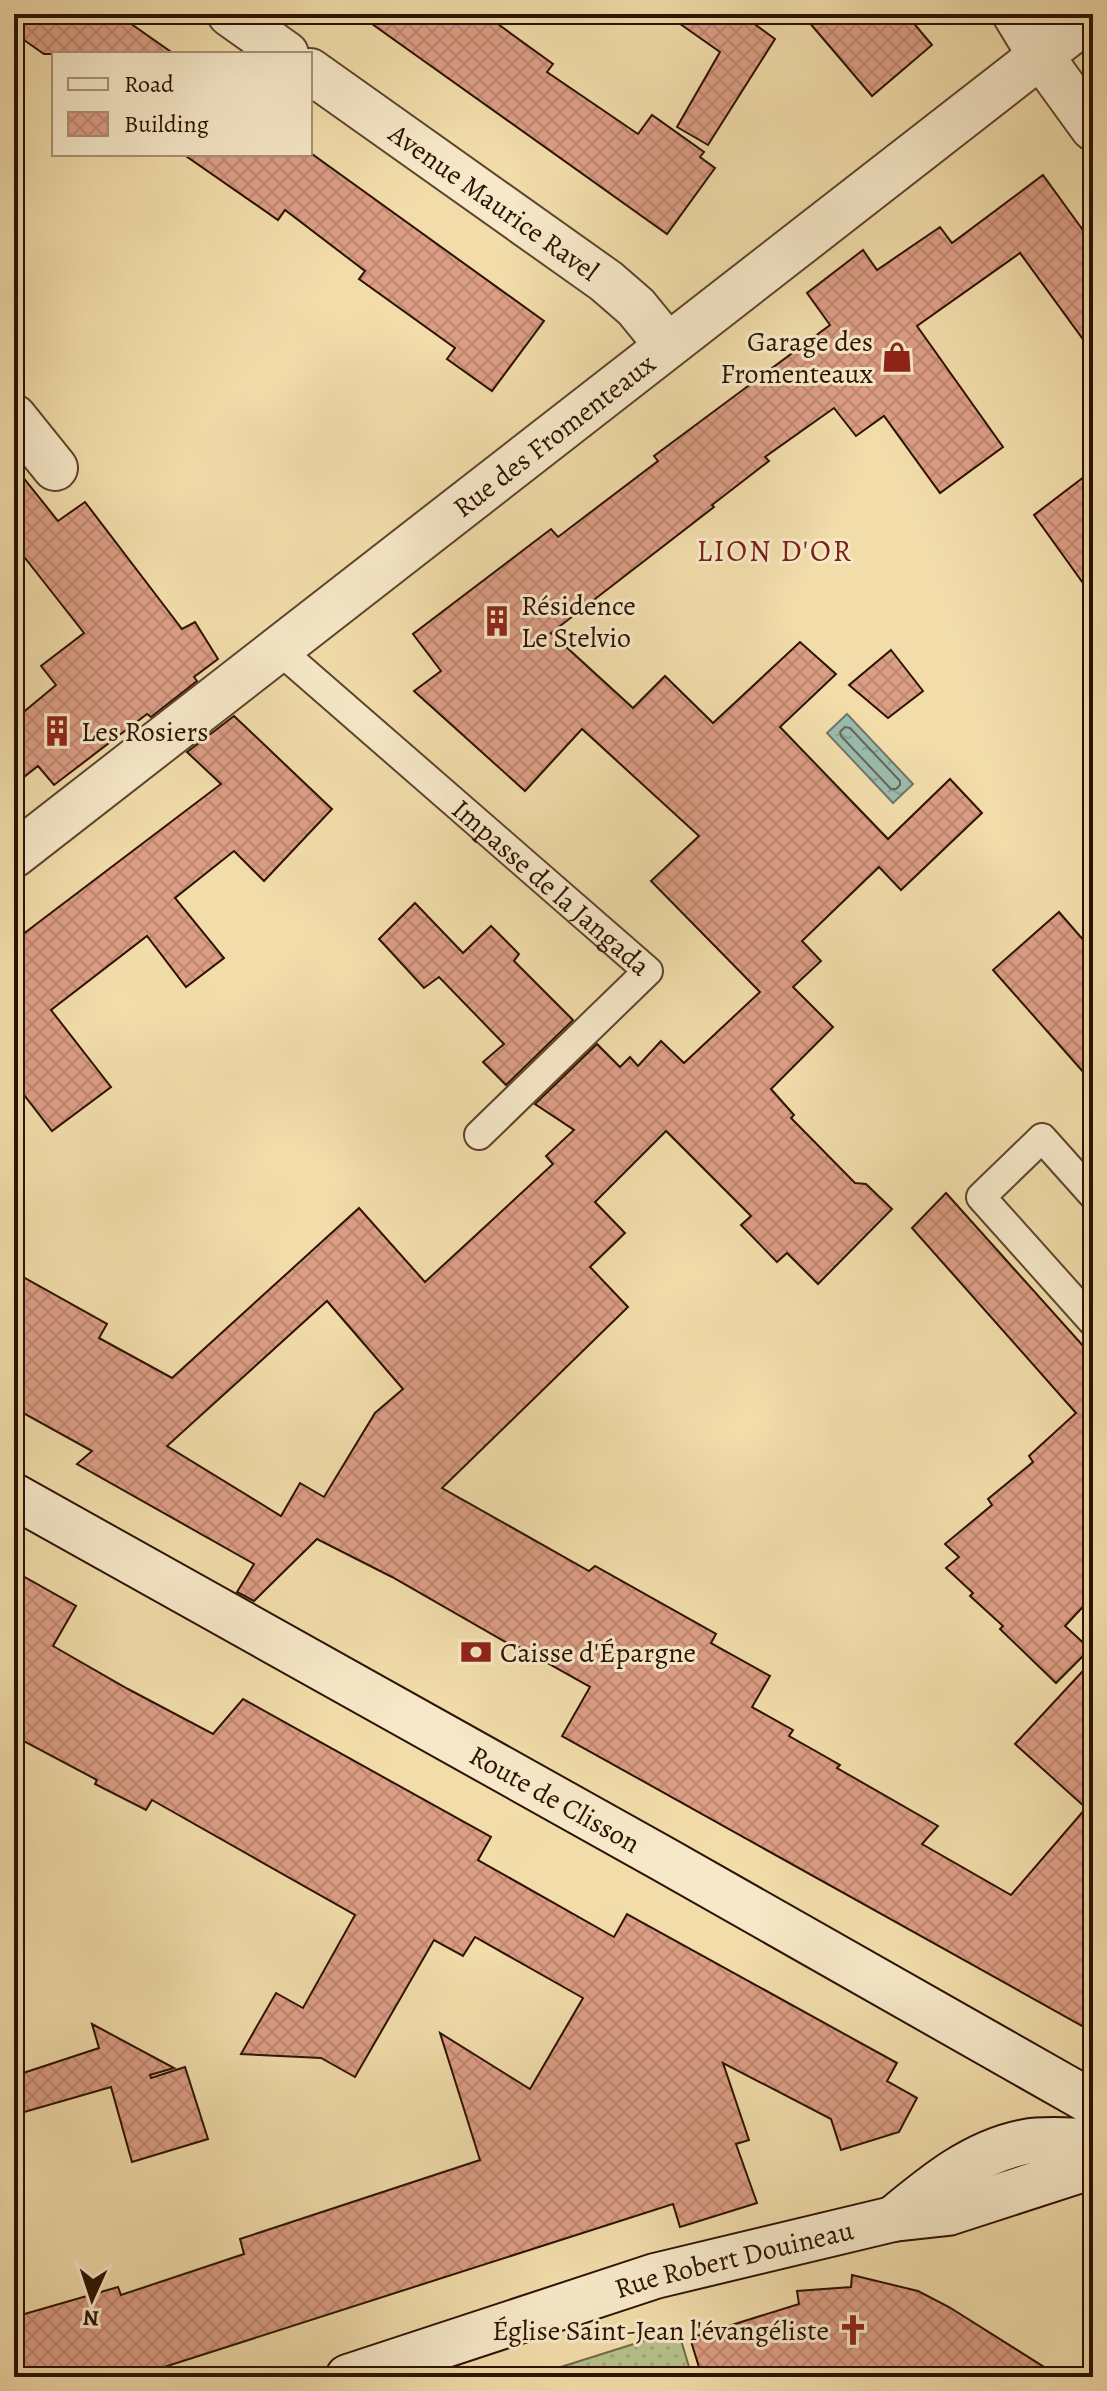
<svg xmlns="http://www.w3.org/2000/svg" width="1107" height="2391" viewBox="0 0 1107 2391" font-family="Alegreya,serif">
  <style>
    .green { fill: url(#green-dots); stroke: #726a46; stroke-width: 2 }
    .water { fill: url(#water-ripples); stroke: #6f7769; stroke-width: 2 }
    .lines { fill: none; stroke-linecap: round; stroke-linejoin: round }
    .shore { stroke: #646658; stroke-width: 2 }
    .building { fill: url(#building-cross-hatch); stroke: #2c1202; stroke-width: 2; fill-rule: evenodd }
    .lane-casing { stroke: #5d442c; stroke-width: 32 }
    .street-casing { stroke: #5d442c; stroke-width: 48 }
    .secondary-casing { stroke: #2c1202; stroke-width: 48 }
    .lane { stroke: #f6e8c8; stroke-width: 28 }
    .street { stroke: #f6e8c8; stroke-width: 44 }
    .secondary { stroke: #f6e8c8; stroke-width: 44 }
    .labels { text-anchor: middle; stroke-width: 6; stroke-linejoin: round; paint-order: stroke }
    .street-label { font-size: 28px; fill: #2c1202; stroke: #f6e8c8 }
    .poi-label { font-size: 28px; fill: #2c1202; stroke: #f6e8c8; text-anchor: start }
    .neighbourhood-label { font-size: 30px; letter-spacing: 2px; fill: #7a1f14; stroke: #f6e8c8 }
  </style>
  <defs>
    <pattern id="green-dots" width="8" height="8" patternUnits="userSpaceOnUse" patternTransform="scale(2)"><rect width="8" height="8" fill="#b7c18b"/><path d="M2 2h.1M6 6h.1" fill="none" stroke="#9ea576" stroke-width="1.8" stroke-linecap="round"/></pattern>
    <pattern id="water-ripples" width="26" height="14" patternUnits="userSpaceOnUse" patternTransform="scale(2)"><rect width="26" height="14" fill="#9bbbad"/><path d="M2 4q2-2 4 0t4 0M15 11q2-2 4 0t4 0" fill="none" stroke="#86a093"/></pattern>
    <pattern id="building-cross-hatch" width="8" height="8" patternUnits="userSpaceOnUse" patternTransform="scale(2)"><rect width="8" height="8" fill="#dc9d85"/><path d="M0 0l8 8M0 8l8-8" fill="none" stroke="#bd8671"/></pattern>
  </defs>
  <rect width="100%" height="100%" fill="#f1dcaa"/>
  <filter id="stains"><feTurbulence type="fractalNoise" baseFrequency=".0025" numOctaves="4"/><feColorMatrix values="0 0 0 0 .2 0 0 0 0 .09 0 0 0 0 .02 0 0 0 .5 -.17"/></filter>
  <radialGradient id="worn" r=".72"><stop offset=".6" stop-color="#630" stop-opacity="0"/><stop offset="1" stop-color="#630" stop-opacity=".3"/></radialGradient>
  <polygon class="green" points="678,2330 692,2377 529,2377"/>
  <polygon class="water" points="847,714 913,784 893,803 827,733"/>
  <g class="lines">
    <polygon class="shore" points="845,727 850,728 900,781 900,785 896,789 891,789 841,736 840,732"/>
  </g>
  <g class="building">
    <polygon points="14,14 117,14 174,54 44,54 14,33"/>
    <polygon points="358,14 484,14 553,64 547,72 638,134 652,115 704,152 700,157 715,168 667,234"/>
    <polygon points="666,14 741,14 775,39 708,145 677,127 720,52"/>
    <polygon points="802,14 906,14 932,45 872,96"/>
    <polygon points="183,154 312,154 544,321 492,391 447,359 455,348 359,279 365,271 285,210 278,220"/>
    <path d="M1043 175 1093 244V353L1020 253 917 326 1003 447 940 493 884 416 856 436 834 408 765 457 769 461 712 505 714 507 551 633 633 708 665 676 713 723 800 642 836 674 780 727 888 839 950 779 982 813 901 890 879 867 802 941 821 961 793 987 833 1027 771 1089 794 1115 791 1118 855 1183 866 1184 892 1209 818 1284 787 1253 777 1262 741 1225 751 1216 666 1131 595 1202 625 1233 590 1267 628 1307 442 1488 589 1571 595 1566 716 1634 711 1643 770 1676 752 1707 793 1730 789 1736 840 1765 837 1768 938 1826 922 1844 1011 1895 1086 1808 1015 1744 1093 1660V2032L562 1736 590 1687 517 1646 516 1648 392 1577 317 1539 254 1601 237 1592 254 1564 77 1464 92 1451 14 1408V1272L107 1324 99 1338 172 1378 359 1208 425 1282 553 1164 546 1156 574 1130 535 1104 597 1044 620 1067 630 1057 638 1066 661 1041 684 1063 760 992 651 881 699 836 582 729 525 791 414 691 441 671 413 634 551 529 558 537 658 461 654 456 830 325 807 293 863 250 877 270 940 227 952 243ZM327 1301 403 1389 375 1413 324 1497 300 1483 281 1516 167 1446Z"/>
    <polygon points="14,466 58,521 85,502 182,629 195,622 218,659 194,677 197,681 151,717 147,714 54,785 38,766 14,785 14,720 56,685 41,666 84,633 14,544"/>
    <polygon points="1093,470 1093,597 1034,515"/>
    <polygon points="891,650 923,691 888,718 849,685"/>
    <polygon points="234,716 332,809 264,881 234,851 175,898 224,958 186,987 147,936 51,1010 111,1087 52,1131 14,1082 14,941 221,784 187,752"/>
    <polygon points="415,903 463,953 491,926 519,954 514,961 573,1020 506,1085 483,1062 504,1044 439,977 424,988 379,939"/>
    <polygon points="1059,912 1093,951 1093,1083 993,970"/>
    <polygon points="946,1193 1093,1357 1093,1596 1065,1626 1090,1649 1056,1683 1000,1629 1003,1626 970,1596 973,1593 946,1568 959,1557 945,1544 992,1505 988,1499 1033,1462 1029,1456 1076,1413 912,1228"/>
    <polygon points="14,1571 76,1606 53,1646 128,1689 213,1734 243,1699 491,1837 478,1860 614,1937 627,1914 897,2063 887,2081 917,2098 899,2132 841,2150 831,2119 723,2063 749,2140 736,2144 757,2203 680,2227 673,2204 133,2377 14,2377 14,2317 118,2287 121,2295 244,2254 240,2239 480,2160 440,2033 530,2089 583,1998 475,1937 463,1956 434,1940 355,2077 321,2058 241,2054 276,1993 303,2008 355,1915 152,1800 146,1810 95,1784 97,1780 14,1736"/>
    <polygon points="92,2024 174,2068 150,2075 151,2078 185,2067 208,2139 132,2162 111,2087 14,2115 14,2076 99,2048"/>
    <polygon points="852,2275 918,2291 949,2307 1060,2377 702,2377 690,2338 799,2304 797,2291 851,2287"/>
  </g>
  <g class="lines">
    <defs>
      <g id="lane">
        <path id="s1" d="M277 648 648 971 479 1135"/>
        <polyline points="1093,1195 1042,1138 981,1197 1093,1322"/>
      </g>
      <g id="street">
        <polyline points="230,14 286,54"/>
        <polyline points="1015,14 1040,55 1093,128"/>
        <path id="s2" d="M310 71 606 281 636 307 667 345"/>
        <polyline points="14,417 55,468"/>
        <path id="s3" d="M14 855 1093 15"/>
      </g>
      <g id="secondary">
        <path id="s4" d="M14 1496 665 1860 1093 2103"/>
        <path d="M893 2219C933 2186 973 2152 1025 2142 1046 2138 1072 2141 1093 2141"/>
        <path id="s5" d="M348 2377 655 2276 893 2219 948 2213 1093 2166"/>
      </g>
    </defs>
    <use href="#lane" class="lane-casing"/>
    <use href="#street" class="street-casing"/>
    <use href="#secondary" class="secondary-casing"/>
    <use href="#lane" class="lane"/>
    <use href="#street" class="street"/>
    <use href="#secondary" class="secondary"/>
  </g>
  <defs>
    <symbol id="shop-bare" viewBox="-9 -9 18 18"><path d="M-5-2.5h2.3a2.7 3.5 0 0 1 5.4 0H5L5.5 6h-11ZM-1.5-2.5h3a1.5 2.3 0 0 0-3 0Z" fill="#8f2418" stroke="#f6e8c8" stroke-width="2.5" paint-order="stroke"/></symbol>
    <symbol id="building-bare" viewBox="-9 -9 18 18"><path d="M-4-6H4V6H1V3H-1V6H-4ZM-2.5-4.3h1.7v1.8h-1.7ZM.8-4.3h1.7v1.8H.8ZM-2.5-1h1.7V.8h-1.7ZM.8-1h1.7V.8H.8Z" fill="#8f2418" stroke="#f6e8c8" stroke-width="2.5" paint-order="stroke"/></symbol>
    <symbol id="bank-bare" viewBox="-9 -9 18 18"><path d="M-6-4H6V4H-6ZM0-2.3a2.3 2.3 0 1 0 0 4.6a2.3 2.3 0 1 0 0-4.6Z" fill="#8f2418" stroke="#f6e8c8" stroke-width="2.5" paint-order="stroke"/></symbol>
    <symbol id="church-bare" viewBox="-9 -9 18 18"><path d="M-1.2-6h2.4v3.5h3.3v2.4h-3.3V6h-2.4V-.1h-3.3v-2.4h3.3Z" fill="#8f2418" stroke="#f6e8c8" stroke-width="2.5" paint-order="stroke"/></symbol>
  </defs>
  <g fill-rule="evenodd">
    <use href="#shop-bare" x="875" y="335" width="44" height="44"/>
    <use href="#building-bare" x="475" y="599" width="44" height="44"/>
    <use href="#building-bare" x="35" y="709" width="44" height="44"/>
    <use href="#bank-bare" x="454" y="1630" width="44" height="44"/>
    <use href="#church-bare" x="831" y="2308" width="44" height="44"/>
  </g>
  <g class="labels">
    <g class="street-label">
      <text dy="10" stroke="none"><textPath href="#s2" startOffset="226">Avenue Maurice Ravel</textPath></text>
      <text dy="10" stroke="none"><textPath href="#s3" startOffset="684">Rue des Fromenteaux</textPath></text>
      <text dy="10" stroke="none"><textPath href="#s1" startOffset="364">Impasse de la Jangada</textPath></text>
      <text dy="10" stroke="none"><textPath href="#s4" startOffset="620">Route de Clisson</textPath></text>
      <text dy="10" stroke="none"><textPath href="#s5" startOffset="404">Rue Robert Douineau</textPath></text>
    </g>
    <g class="poi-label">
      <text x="873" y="351" text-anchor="end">Garage des<tspan x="873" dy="32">Fromenteaux</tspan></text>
      <text x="521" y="615">Résidence<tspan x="521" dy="32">Le Stelvio</tspan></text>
      <text x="81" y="741">Les Rosiers</text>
      <text x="500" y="1662">Caisse d'Épargne</text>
      <text x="829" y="2340" text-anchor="end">Église Saint-Jean l'évangéliste</text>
    </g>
    <g class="neighbourhood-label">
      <text x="775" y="561">LION D'OR</text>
    </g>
  </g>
  <rect width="1107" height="2391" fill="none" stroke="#f1dcaa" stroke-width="48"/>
  <rect x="16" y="16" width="1075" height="2359" fill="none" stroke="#2c1202" stroke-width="4"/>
  <rect x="24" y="24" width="1059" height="2343" fill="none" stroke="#2c1202" stroke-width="2"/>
  <rect x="52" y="52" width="260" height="104" fill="#f6e8c8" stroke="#a59279" stroke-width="2"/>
  <rect x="68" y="78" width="40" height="12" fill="#f6e8c8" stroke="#a59279" stroke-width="2"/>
  <text x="124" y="92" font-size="24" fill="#2c1202">Road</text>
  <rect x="68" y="112" width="40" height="24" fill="url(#building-cross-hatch)" stroke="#a59279" stroke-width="2"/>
  <text x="124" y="132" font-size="24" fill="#2c1202">Building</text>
  <g transform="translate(92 2299) rotate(183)" stroke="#f6e8c8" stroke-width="6" paint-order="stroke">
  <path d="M0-6L14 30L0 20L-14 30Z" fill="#2c1202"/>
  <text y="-12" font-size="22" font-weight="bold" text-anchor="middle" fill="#2c1202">N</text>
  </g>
  <rect width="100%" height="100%" filter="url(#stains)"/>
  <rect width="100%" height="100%" fill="url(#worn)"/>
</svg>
